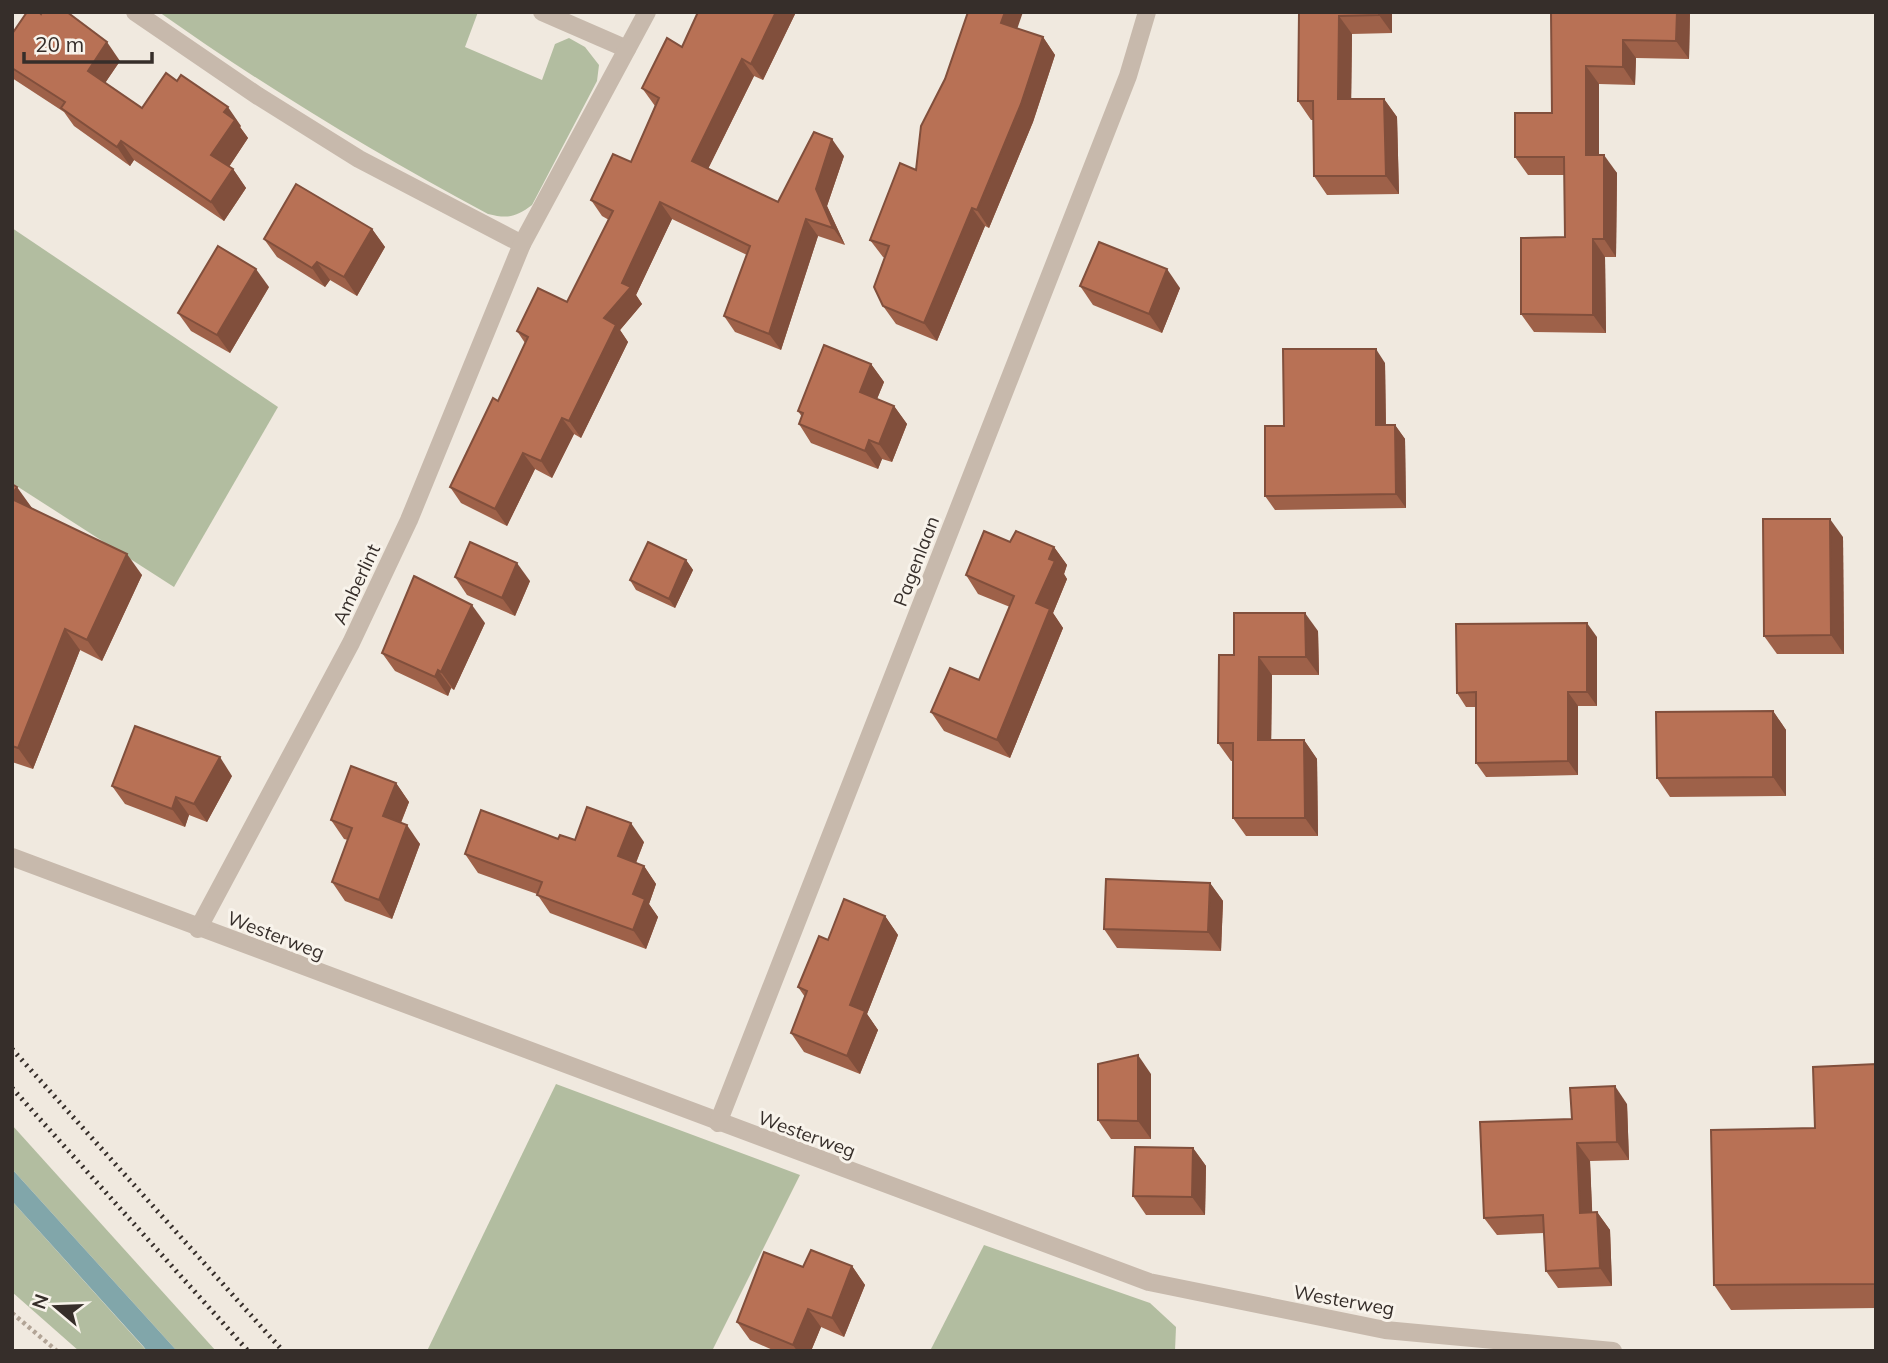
<svg xmlns="http://www.w3.org/2000/svg" width="1888" height="1363" viewBox="0 0 1888 1363" font-family="Mulish,sans-serif">
  <style>
    .green { fill: #b2bda0 }
    .water { fill: #81a6aa }
    .lines { fill: none; stroke-linecap: round; stroke-linejoin: round }
    .path { stroke: #b2a496; stroke-width: 4.5; stroke-dasharray: 3.5 3.5; stroke-linecap: butt }
    .minor { stroke: #c7b9ac; stroke-width: 18 }
    .rail { stroke: #362e2a; stroke-width: 5; stroke-dasharray: 2 5; stroke-linecap: butt }
    .wall { fill: #9e6149 }
    .shaded-wall { fill: #814f3c }
    .building { fill: #b87155; stroke: #814f3c; stroke-width: 2 }
    .labels { text-anchor: middle; stroke-width: 6; stroke-linejoin: round; paint-order: stroke }
    .street-label { font-size: 19px; fill: #362e2a; stroke: #f8f3eb }
  </style>
  <rect width="100%" height="100%" fill="#f0e9df"/>
  <g class="green">
    <path d="M159 12H478L465 47 542 80 555 44 569 38 585 47 599 65 597 81 532 205C516 217 508 219 488 214 374 153 265 87 159 12Z"/>
    <polygon points="12,228 278,407 174,587 12,483"/>
    <polygon points="556,1084 800,1175 712,1351 427,1351"/>
    <polygon points="12,1125 216,1351 177,1351 12,1169"/>
    <polygon points="12,1201 147,1351 79,1351 12,1292"/>
    <polygon points="984,1245 1150,1303 1176,1327 1175,1351 930,1351"/>
  </g>
  <polygon class="water" points="12,1169 177,1351 147,1351 143,1346 12,1201"/>
  <g class="lines">
    <polyline class="path" points="12,1313 57,1351"/>
    <g class="minor">
      <polyline points="135,12 258,96 359,159 522,244"/>
      <polyline points="542,12 627,49"/>
      <polyline points="12,857 1149,1282 1385,1330 1613,1351"/>
      <polyline points="198,929 351,643 409,520 522,244 647,12"/>
      <polyline points="718,1123 1128,76 1147,12"/>
    </g>
    <g class="rail">
      <polyline points="12,1049 283,1351"/>
      <polyline points="12,1088 248,1351"/>
    </g>
  </g>
  <g class="wall">
    <polygon points="698,12 796,12 763,80 754,76 708,169 778,202 844,156 827,206 845,245 818,236 781,350 735,332 724,316 747,255 672,219 636,295 642,304 620,330 628,342 581,438 574,434 552,478 535,469 507,526 461,503 450,487 498,401 525,343 517,331 567,302 609,220 602,216 591,200 631,162 655,106 642,88 682,47"/>
    <polygon points="1308,12 1392,12 1392,33 1352,34 1351,99 1384,99 1397,117 1399,194 1327,195 1314,176 1314,120 1311,120 1298,101"/>
    <polygon points="1551,12 1690,12 1689,59 1636,58 1635,85 1599,84 1599,155 1617,173 1616,257 1605,257 1606,333 1534,332 1521,314 1565,237 1564,175 1528,175 1515,157 1552,113"/>
    <polygon points="41,14 120,61 105,83 142,108 241,126 240,127 248,138 229,167 233,169 246,188 224,221 134,160 130,166 74,126 64,112 12,78 12,34"/>
    <polygon points="1018,29 1043,37 1055,55 1033,122 989,228 985,226 937,341 896,324 883,306 885,258 883,257 870,240 916,170"/>
    <polygon points="372,229 385,247 357,296 330,280 325,287 277,257 264,239"/>
    <polygon points="1080,286 1180,288 1162,333 1093,305"/>
    <polygon points="269,287 230,353 191,331 178,313"/>
    <polygon points="1385,363 1386,425 1395,425 1405,439 1406,508 1275,510 1265,496 1284,426"/>
    <polygon points="871,364 884,382 877,399 894,406 907,424 892,462 882,459 878,469 811,443 799,424 802,417 798,411"/>
    <polygon points="12,484 32,508 142,575 102,661 80,650 33,769 12,762"/>
    <polygon points="1843,537 1844,654 1777,654 1764,636"/>
    <polygon points="1010,542 1054,547 1067,565 1064,574 1067,579 1053,613 1063,628 1010,758 944,731 931,712 979,680 1010,607 978,594 966,575"/>
    <polygon points="686,560 693,570 675,608 636,590 630,580"/>
    <polygon points="455,577 530,581 515,616 467,595"/>
    <polygon points="485,623 454,690 451,688 448,696 395,671 382,653"/>
    <polygon points="1318,631 1319,675 1272,675 1271,740 1304,740 1317,759 1318,836 1246,836 1233,818 1233,761 1231,761 1218,743 1234,655"/>
    <polygon points="1597,637 1597,706 1578,706 1578,775 1486,777 1476,763 1476,707 1466,707 1457,693"/>
    <polygon points="1773,711 1786,730 1786,796 1670,797 1657,778"/>
    <polygon points="232,776 207,822 189,815 185,827 125,804 112,786"/>
    <polygon points="396,783 409,802 401,823 420,844 392,919 345,901 332,882 348,840 344,839 331,820"/>
    <polygon points="558,839 575,840 644,842 636,863 644,866 656,884 649,904 658,917 646,949 550,913 537,894 478,873 465,854"/>
    <polygon points="1210,883 1223,901 1221,951 1117,948 1104,929"/>
    <polygon points="885,916 898,935 867,1014 878,1030 860,1074 804,1052 791,1033 805,997 798,987 828,940"/>
    <polygon points="1876,1064 1876,1308 1731,1310 1714,1285 1815,1128"/>
    <polygon points="1151,1074 1151,1139 1111,1139 1098,1120"/>
    <polygon points="1627,1104 1629,1160 1590,1161 1592,1212 1597,1212 1610,1230 1612,1286 1558,1288 1546,1271 1544,1233 1497,1235 1484,1218 1572,1119"/>
    <polygon points="1193,1148 1206,1166 1205,1215 1146,1215 1133,1196"/>
    <polygon points="852,1266 865,1285 844,1337 821,1327 811,1351 775,1351 750,1340 737,1322 803,1267"/>
  </g>
  <g class="shaded-wall">
    <polygon points="776,12 796,12 763,80 751,64"/>
    <polygon points="1005,12 1023,12 1013,41 1001,23"/>
    <polygon points="1379,12 1392,12 1392,33 1379,15"/>
    <polygon points="1677,12 1690,12 1689,59 1676,41"/>
    <polygon points="1339,16 1352,34 1351,117 1338,99"/>
    <polygon points="1043,37 1055,55 1033,122 989,228 977,210"/>
    <polygon points="1623,40 1636,58 1635,85 1623,67"/>
    <polygon points="107,42 120,61 101,89 88,71"/>
    <polygon points="742,59 754,76 704,177 692,161"/>
    <polygon points="1586,66 1599,84 1599,173 1586,155"/>
    <polygon points="1384,99 1397,117 1399,194 1386,176"/>
    <polygon points="228,107 241,126 240,127 248,138 224,174 211,155 224,112"/>
    <polygon points="832,139 844,156 827,206 845,245 833,228 816,189"/>
    <polygon points="121,141 134,160 130,166 117,147"/>
    <polygon points="1604,155 1617,173 1616,257 1604,239"/>
    <polygon points="233,169 246,188 224,221 211,202"/>
    <polygon points="660,202 672,219 636,295 642,304 620,330 628,342 581,438 569,421 604,318 622,283"/>
    <polygon points="972,208 985,226 937,341 924,323"/>
    <polygon points="806,219 818,236 781,350 769,334"/>
    <polygon points="372,229 385,247 357,296 344,277"/>
    <polygon points="1593,239 1605,257 1606,333 1593,315"/>
    <polygon points="317,262 330,280 325,287 312,268"/>
    <polygon points="256,269 269,287 230,353 217,335"/>
    <polygon points="1167,269 1180,288 1162,333 1149,314"/>
    <polygon points="1376,349 1385,363 1386,439 1376,425"/>
    <polygon points="871,364 884,382 872,411 860,392"/>
    <polygon points="894,406 907,424 892,462 879,444"/>
    <polygon points="562,418 574,434 552,478 541,461"/>
    <polygon points="1395,425 1405,439 1406,508 1396,494"/>
    <polygon points="869,440 882,459 878,469 865,451"/>
    <polygon points="523,453 535,469 507,526 495,509"/>
    <polygon points="17,487 32,508 12,501 12,495"/>
    <polygon points="1830,519 1843,537 1844,654 1831,635"/>
    <polygon points="1054,547 1067,565 1064,574 1067,579 1053,613 1063,628 1010,758 997,740 1049,559"/>
    <polygon points="127,554 142,575 102,661 87,640"/>
    <polygon points="686,560 693,570 675,608 669,599"/>
    <polygon points="517,563 530,581 515,616 502,598"/>
    <polygon points="472,605 485,623 454,690 441,672"/>
    <polygon points="1305,613 1318,631 1319,675 1306,657"/>
    <polygon points="1587,623 1597,637 1597,706 1587,692"/>
    <polygon points="65,629 80,650 33,769 18,748"/>
    <polygon points="1259,657 1272,675 1271,759 1258,740"/>
    <polygon points="438,670 451,688 448,696 435,677"/>
    <polygon points="1568,692 1578,706 1578,775 1568,761"/>
    <polygon points="1773,711 1786,730 1786,796 1773,777"/>
    <polygon points="1304,740 1317,759 1318,836 1305,818"/>
    <polygon points="220,757 232,776 207,822 194,804"/>
    <polygon points="396,783 409,802 396,834 383,816"/>
    <polygon points="176,797 189,815 185,827 172,809"/>
    <polygon points="631,823 644,842 631,875 618,856"/>
    <polygon points="407,825 420,844 392,919 379,900"/>
    <polygon points="644,866 656,884 649,904 658,917 646,949 633,930 633,894"/>
    <polygon points="1210,883 1223,901 1221,951 1208,932"/>
    <polygon points="885,916 898,935 867,1014 878,1030 860,1074 847,1056 850,1005"/>
    <polygon points="1138,1055 1151,1074 1151,1139 1138,1121"/>
    <polygon points="1615,1086 1627,1104 1629,1160 1617,1142"/>
    <polygon points="1577,1143 1590,1161 1593,1230 1580,1213"/>
    <polygon points="1193,1148 1206,1166 1205,1215 1192,1197"/>
    <polygon points="1597,1212 1610,1230 1612,1286 1600,1268"/>
    <polygon points="852,1266 865,1285 844,1337 832,1318"/>
    <polygon points="808,1309 821,1327 811,1351 797,1351 793,1345"/>
  </g>
  <g class="building">
    <polygon points="27,12 39,12 41,14 42,12 67,12 107,42 88,71 142,108 166,73 177,81 181,75 228,107 224,112 235,120 211,155 233,169 211,202 121,141 117,147 61,108 65,102 12,68 12,34"/>
    <polygon points="698,12 776,12 751,64 742,59 692,161 778,202 814,132 832,139 816,189 833,228 806,219 769,334 724,316 750,246 660,202 622,283 631,287 604,318 616,325 569,421 562,418 541,461 523,453 495,509 450,487 493,398 498,401 528,337 517,331 538,288 567,302 613,211 591,200 613,154 631,162 659,98 642,88 667,38 682,47"/>
    <polygon points="968,12 1005,12 1001,23 1043,37 1021,104 977,210 972,208 924,323 883,306 874,287 889,246 870,240 900,163 916,170 921,126 945,79"/>
    <polygon points="1308,12 1379,12 1379,15 1339,16 1338,99 1384,99 1386,176 1314,176 1313,101 1298,101 1299,13 1308,13"/>
    <polygon points="1551,12 1677,12 1676,41 1623,40 1623,67 1586,66 1586,155 1604,155 1604,239 1593,239 1593,315 1521,314 1521,238 1565,237 1564,157 1515,157 1515,113 1552,113"/>
    <polygon points="296,184 372,229 344,277 317,262 312,268 264,239"/>
    <polygon points="1099,242 1167,269 1149,314 1080,286"/>
    <polygon points="218,246 256,269 217,335 178,313"/>
    <polygon points="824,345 871,364 860,392 894,406 879,444 869,440 865,451 799,424 803,413 798,411"/>
    <polygon points="1283,349 1376,349 1376,425 1395,425 1396,494 1265,496 1265,426 1284,426"/>
    <polygon points="12,484 17,487 12,495"/>
    <polygon points="12,499 127,554 87,640 65,629 18,748 12,746"/>
    <polygon points="1763,519 1830,519 1831,635 1764,636"/>
    <polygon points="984,531 1010,542 1016,531 1054,547 1049,559 1055,561 1036,603 1050,609 997,740 931,712 950,668 979,680 1014,596 966,575"/>
    <polygon points="470,542 517,563 502,598 455,577"/>
    <polygon points="648,542 686,560 669,599 630,580"/>
    <polygon points="414,576 472,605 441,672 438,670 435,677 382,653"/>
    <polygon points="1234,613 1305,613 1306,657 1259,657 1258,740 1304,740 1305,818 1233,818 1233,743 1218,743 1219,655 1234,655"/>
    <polygon points="1587,623 1587,692 1568,692 1568,761 1476,763 1476,692 1457,693 1456,624"/>
    <polygon points="1773,711 1773,777 1657,778 1656,712"/>
    <polygon points="135,726 220,757 194,804 176,797 172,809 112,786"/>
    <polygon points="351,766 396,783 383,816 407,825 379,900 332,882 352,828 331,820"/>
    <polygon points="587,807 631,823 618,856 644,866 633,894 645,899 633,930 537,895 542,882 465,854 481,810 558,839 560,835 575,840"/>
    <polygon points="1875,859 1876,859 1876,902"/>
    <polygon points="1106,879 1210,883 1208,932 1104,929"/>
    <polygon points="844,899 885,916 850,1005 865,1011 847,1056 791,1033 807,991 798,987 819,936 828,940"/>
    <polygon points="1138,1055 1138,1121 1098,1120 1098,1064"/>
    <polygon points="1876,1064 1876,1284 1714,1285 1711,1130 1815,1128 1813,1067"/>
    <polygon points="1615,1086 1617,1142 1577,1143 1580,1213 1597,1212 1600,1268 1546,1271 1543,1215 1484,1218 1480,1122 1572,1119 1570,1088"/>
    <polygon points="1135,1147 1193,1148 1192,1197 1133,1196"/>
    <polygon points="811,1250 852,1266 832,1318 808,1309 793,1345 737,1322 764,1252 803,1267"/>
  </g>
  <g class="labels">
    <g class="street-label">
      <text transform="translate(916 561) rotate(-69)" y="7">Pagenlaan</text>
      <text transform="translate(356 584) rotate(-65)" y="7">Amberlint</text>
      <text transform="translate(276 935) rotate(21)" y="7">Westerweg</text>
      <text transform="translate(807 1134) rotate(20)" y="7">Westerweg</text>
      <text transform="translate(1344 1300) rotate(10)" y="7">Westerweg</text>
    </g>
  </g>
  <rect width="1888" height="1363" fill="none" stroke="#362e2a" stroke-width="28"/>
  <g transform="translate(56 1307) rotate(289)" stroke="#f8f3eb" stroke-width="5" paint-order="stroke">
  <path d="M0-5L12 26L0 18L-12 26Z" fill="#362e2a"/>
  <text y="-10" font-size="19" font-weight="bold" text-anchor="middle" fill="#362e2a">N</text>
  </g>
  <path d="M24 52v10h128v-10" fill="none" stroke="#362e2a" stroke-width="3.5"/>
  <text x="35" y="52" font-size="21" fill="#362e2a" stroke="#f8f3eb" stroke-width="5" paint-order="stroke">20 m</text>
</svg>
